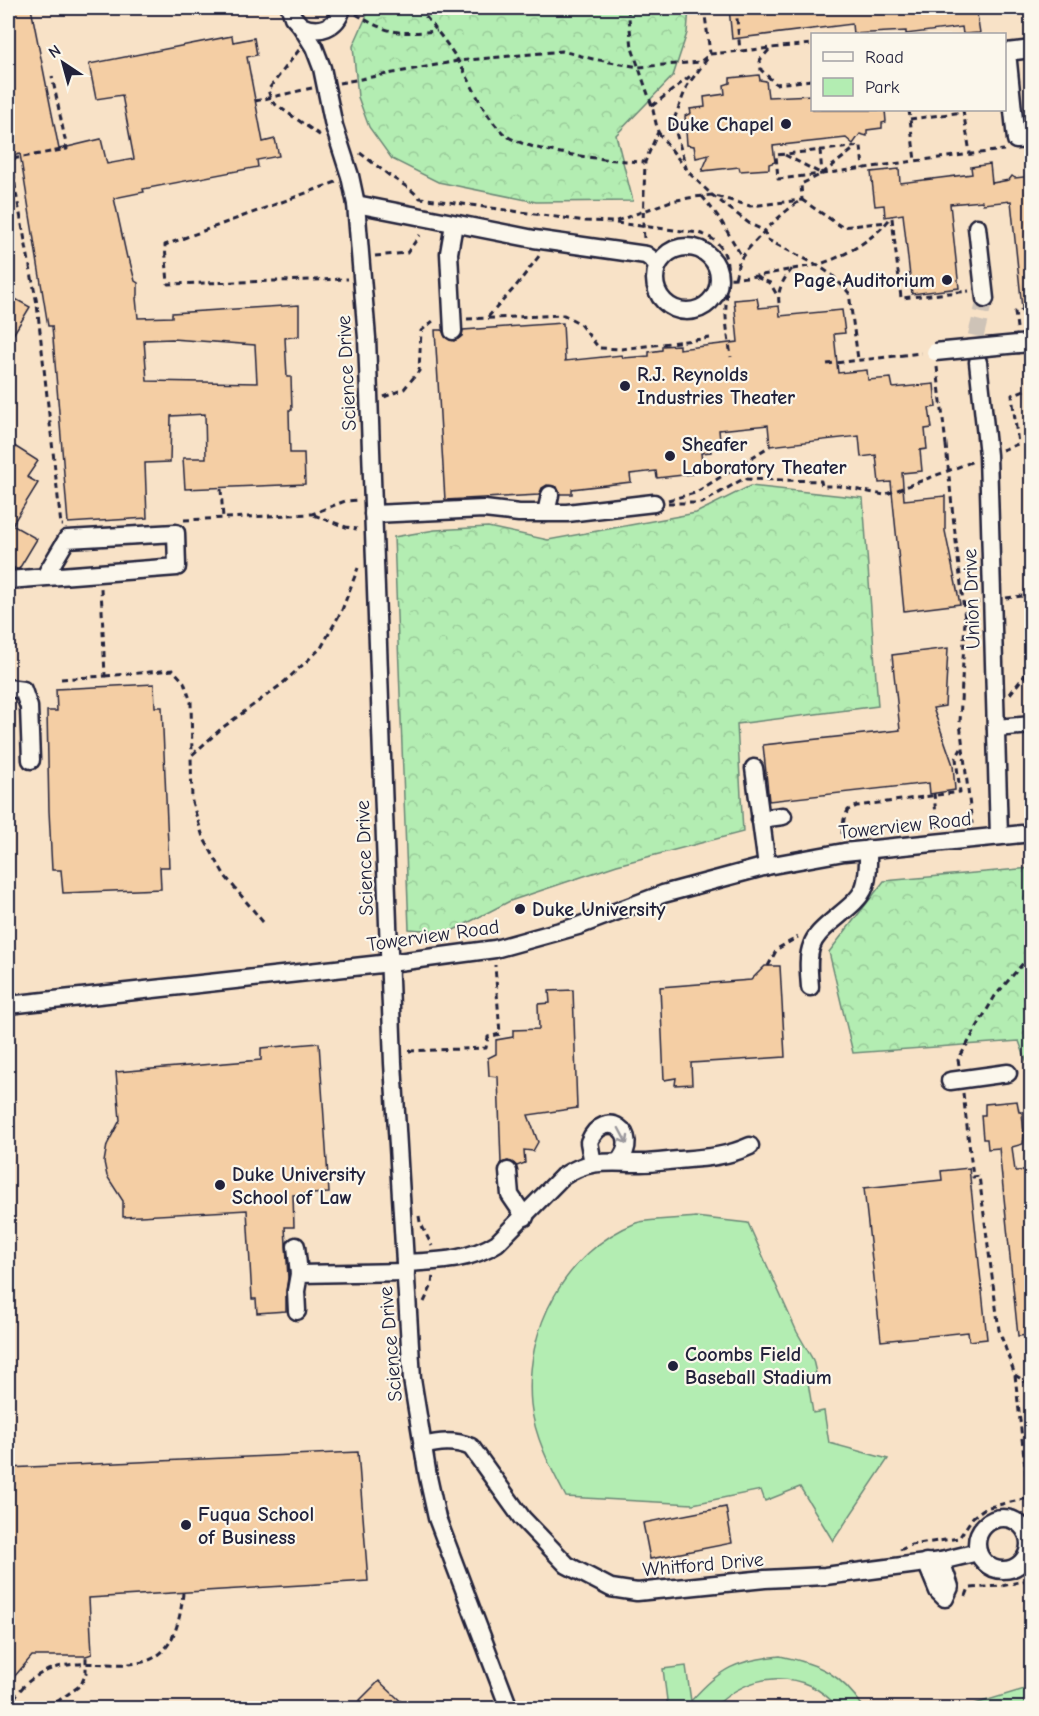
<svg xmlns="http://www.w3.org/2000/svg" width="1039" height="1716" viewBox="0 0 1039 1716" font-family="'Comic Neue',sans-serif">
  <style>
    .built { fill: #f8e2c7; fill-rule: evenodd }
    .forest { fill: url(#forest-crowns); stroke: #6a8876; stroke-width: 1.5 }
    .green { fill: #b3edb2; stroke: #6a8876; stroke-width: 1.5 }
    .building { fill: #f4cea4; stroke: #22223b; stroke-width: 1.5; fill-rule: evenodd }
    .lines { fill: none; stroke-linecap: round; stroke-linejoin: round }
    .minor-tunnel { stroke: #cec3b7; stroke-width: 16; stroke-dasharray: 16 8; stroke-linecap: butt }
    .minor-casing { stroke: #22223b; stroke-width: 21 }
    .path { stroke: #22223b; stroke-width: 3; stroke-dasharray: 6 4.5; stroke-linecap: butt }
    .minor { stroke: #fbf7ec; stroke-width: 16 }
    .minor-bridge-casing { stroke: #22223b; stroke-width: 21; stroke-linecap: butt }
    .path-bridge { stroke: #22223b; stroke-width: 3; stroke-dasharray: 6 4.5; stroke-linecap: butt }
    .minor-bridge { stroke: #fbf7ec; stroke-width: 16 }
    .oneway { stroke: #99979c }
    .poi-dot { fill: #22223b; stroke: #fbf7ec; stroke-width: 2 }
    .labels { text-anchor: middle; stroke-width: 4.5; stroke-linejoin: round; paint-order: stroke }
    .poi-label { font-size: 20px; font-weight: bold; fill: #22223b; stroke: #fbf7ec; text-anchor: start }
    .street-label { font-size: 20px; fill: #22223b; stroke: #fbf7ec }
  </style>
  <defs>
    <pattern id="forest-crowns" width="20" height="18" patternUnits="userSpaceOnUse" patternTransform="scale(1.5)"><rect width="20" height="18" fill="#b3edb2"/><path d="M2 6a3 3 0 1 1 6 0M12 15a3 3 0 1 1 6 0" fill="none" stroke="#9acb9a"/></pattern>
  </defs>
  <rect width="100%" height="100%" fill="#f9ebd6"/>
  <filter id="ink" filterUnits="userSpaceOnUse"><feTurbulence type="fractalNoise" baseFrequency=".0167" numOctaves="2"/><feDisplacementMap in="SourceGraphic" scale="12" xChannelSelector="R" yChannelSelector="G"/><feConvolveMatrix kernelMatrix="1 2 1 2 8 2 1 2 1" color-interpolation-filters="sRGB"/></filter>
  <g filter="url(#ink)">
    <path class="built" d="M8 8H1031V1708H8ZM812 34H1004V110H812Z"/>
    <g class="forest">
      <polygon points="370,8 689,8 687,33 673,76 616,135 633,201 536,202 438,182 392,159 369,127 358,97 353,46"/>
      <polygon points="750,486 863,498 878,706 737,724 743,832 617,865 510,901 450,932 409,929 394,537 435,530 488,527 548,540 696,513"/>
      <polygon points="1031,868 1031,1074 1019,1041 853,1053 829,952 884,881"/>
    </g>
    <g class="green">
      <path d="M695 1217 748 1223 797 1332 813 1360 816 1373 807 1376 813 1413 824 1411 829 1443 888 1459 833 1541 800 1487 765 1501 761 1490 693 1504 566 1497C551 1469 534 1436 531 1404 524 1330 565 1251 636 1223 647 1219 681 1219 695 1217Z"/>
      <path d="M780 1656C820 1664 841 1674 864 1708H838C804 1666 748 1672 714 1708H668L663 1669 686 1666 691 1701C720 1668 737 1660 780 1656Z"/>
      <polygon points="1031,1687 1031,1708 962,1708"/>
    </g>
    <g class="building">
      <path d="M8 8H31L59 149 101 139 107 164 134 159 122 95 96 99 89 64 232 36 233 42 254 38 257 55 247 57 263 142 275 139 279 156 257 160 258 167 143 189 144 192 114 198 127 258H129L135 281 138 283V295L136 298 138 318 172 317V313L299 305V336L285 338 287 377H291L292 410H289L290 453H304L305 484 185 489 183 458H206L205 414 171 416 170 462 145 463 147 518 68 523 52 326H48L20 154 8 157ZM172 339 255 345 257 383 147 381 144 340Z"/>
      <polygon points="729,8 976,8 980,33 963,34 962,27 906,34 906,31 853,34 852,24 732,39"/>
      <polygon points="759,75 760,80 766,81 768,97 813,95 813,110 885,110 886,122 882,123 882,128 867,130 867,136 860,134 853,144 846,138 773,146 775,162 769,164 769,169 740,171 739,167 702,171 709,155 696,158 694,146 687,145 685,116 691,113 690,109 705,107 704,97 725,94 724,85 730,83 730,78"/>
      <polygon points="990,164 992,183 1009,180 1012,176 1015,178 1032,176 1032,317 1023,318 1011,201 983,204 982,201 950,204 959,288 912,294 903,214 885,217 884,205 875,206 871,172 899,169 900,183 972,174 971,167"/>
      <polygon points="8,295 30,307 8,343"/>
      <polygon points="757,298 759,308 779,306 780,316 842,310 845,333 834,334 838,373 867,370 868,380 891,378 893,388 934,384 936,407 929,408 932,428 925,429 927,449 920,450 922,471 902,473 904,500 945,496 945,531 960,604 904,611 891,482 879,483 876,455 861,457 859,436 770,446 768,425 719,430 720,441 710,442 711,452 701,453 702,463 691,465 692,474 657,478 656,471 630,474 631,482 572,489 572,494 560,494 557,487 547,485 542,488 539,495 445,500 435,330 442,330 445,337 454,341 462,336 463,330 563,323 565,361 622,355 623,358 649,356 649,352 662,350 662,346 679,345 679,349 738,342 734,300"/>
      <polygon points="8,442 38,461 27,477 38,483 12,525 37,539 19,569 16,569 8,564"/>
      <polygon points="948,648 945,706 933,708 953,765 955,790 930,794 929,783 769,801 763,745 900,730 892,655"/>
      <polygon points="154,684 155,707 162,707 169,867 160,867 161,889 63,893 61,870 52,870 49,811 47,711 57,711 56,689"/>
      <polygon points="765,966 780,966 785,1057 691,1063 692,1084 675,1085 676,1078 664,1080 660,987 751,980"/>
      <polygon points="573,990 577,1108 528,1115 538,1142 533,1151 524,1150 525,1163 517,1166 508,1161 501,1163 498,1077 489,1076 488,1058 496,1054 496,1040 513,1037 513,1030 539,1029 538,1004 550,1003 549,991"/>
      <polygon points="319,1043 329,1193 293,1195 294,1227 285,1227 288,1278 286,1291 286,1311 257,1313 256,1299 252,1299 247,1210 123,1217 123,1201 107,1176 104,1162 107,1145 120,1120 116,1072 261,1060 261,1048"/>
      <polygon points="1017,1101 1019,1112 1022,1112 1024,1135 1023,1144 1012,1147 1015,1171 1032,1170 1032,1335 1018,1336 999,1148 988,1149 987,1139 983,1139 981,1115 985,1115 985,1104"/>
      <polygon points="969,1168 987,1339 969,1341 968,1332 881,1341 864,1188 942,1180 941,1171"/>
      <polygon points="358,1452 368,1581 89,1598 92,1654 86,1656 32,1656 8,1684 8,1468"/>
      <polygon points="726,1507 732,1543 650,1559 643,1523"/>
      <polygon points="379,1681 408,1708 352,1708"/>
    </g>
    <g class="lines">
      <polyline class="minor-tunnel" points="977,360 975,339 985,299"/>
      <defs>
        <g id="minor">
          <polyline points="290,8 293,17 301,26 314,47 322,68 334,126 350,176 356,204 367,338 393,1063 412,1379 428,1477 437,1518 509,1708"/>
          <path d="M301 26C319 34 337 28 342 8"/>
          <polyline points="1032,49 1007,52 1016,140 1032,139"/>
          <polyline points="356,204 534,239 646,255 658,264"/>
          <polyline points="977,227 985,299"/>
          <circle cx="687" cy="279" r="32"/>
          <polyline points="453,331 449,253 454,224"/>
          <polyline points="1018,344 1032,343"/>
          <polyline points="978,362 988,455 999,836"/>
          <polyline points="546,513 550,495"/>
          <polyline points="373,514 484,509 519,513 567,513 654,503"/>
          <polyline points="8,580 177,567 176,533 67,539 45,576"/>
          <polyline points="8,688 23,690 29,707 31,760"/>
          <polyline points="996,728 1032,725"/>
          <polyline points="754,768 767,866"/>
          <polyline points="760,819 783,816"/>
          <path d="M810 987C809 973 807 957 812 945 815 936 823 929 830 923 863 895 869 895 868 849"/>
          <polyline points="8,1005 390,963 495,949 578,926 663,894 767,866 844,852 1032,833"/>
          <polyline points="950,1081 1008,1073"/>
          <path d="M597 1162 592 1158 589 1142C604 1106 644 1133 618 1162"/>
          <polyline points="508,1171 510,1195 525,1217"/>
          <polyline points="296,1246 299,1274"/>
          <path d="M405 1263C438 1261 469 1261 497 1243L562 1177C590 1158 610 1163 641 1163 654 1163 666 1161 678 1160 704 1158 726 1157 750 1146"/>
          <polyline points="297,1311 296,1291 299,1274 406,1272"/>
          <path d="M422 1446C439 1442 454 1440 471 1447L522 1518 567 1565 611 1588 637 1592 765 1579 825 1576 941 1561 978 1552"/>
          <circle cx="1003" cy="1544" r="26"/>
          <polyline points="926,1562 938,1591 945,1598 950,1587 941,1561"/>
        </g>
      </defs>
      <use href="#minor" class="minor-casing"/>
      <g class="path">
        <path d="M419 8C432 25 446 41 457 59 473 84 481 112 503 133 524 153 615 161 645 162"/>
        <polyline points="628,8 632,48 652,106 658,132 645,162 643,224 644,239"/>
        <polyline points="704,8 710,53"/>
        <polyline points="736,8 740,51"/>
        <path d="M356 14C389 35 400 34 437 31"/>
        <polyline points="299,50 268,90 272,102 321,136"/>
        <polyline points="769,50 760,60 761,70 776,84 812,80"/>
        <path d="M707 59 687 86 673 122 687 171 712 195 750 224 765 231 766 239 817 265C844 257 875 239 892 216"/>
        <polyline points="339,83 458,61 562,51 593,59 639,67 700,62 710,54 812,44"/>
        <polyline points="255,101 312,88"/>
        <polyline points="652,106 693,74"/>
        <polyline points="909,110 915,161 1004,150"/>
        <polyline points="963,110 970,153"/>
        <polyline points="910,119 964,112"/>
        <polyline points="658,132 686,169"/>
        <polyline points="820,150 822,174 778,179 776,155 861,146 863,169"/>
        <polyline points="360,153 390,176 410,189 420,198 585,221 614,222 671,201 695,197 712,195 750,206 802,200 801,184 822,174 915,161"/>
        <polyline points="785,155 822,174 855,148"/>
        <polyline points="336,182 165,245 168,284 348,279"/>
        <polyline points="16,193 37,304 61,525 63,525"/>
        <polyline points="702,196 720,219 742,257"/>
        <polyline points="8,208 16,193 12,159 67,149 52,76"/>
        <polyline points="892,218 901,298 969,291"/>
        <path d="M616 223 699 233C736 244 727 277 726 305 725 322 729 341 731 357"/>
        <polyline points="375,256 407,253 420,235"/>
        <polyline points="756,277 770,283 777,295"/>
        <path d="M720 278C753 280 785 269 817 265L832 275 849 293 858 359"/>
        <path d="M735 278C737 273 737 265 740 260 749 245 786 208 802 200L842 227 887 222"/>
        <path d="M779 303C777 289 784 278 793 268"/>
        <polyline points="488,317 516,286 539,256"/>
        <polyline points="467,319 564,315 579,323 599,348 621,349 710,338"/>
        <polyline points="1017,328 1015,312 1023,310"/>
        <polyline points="827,364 921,353"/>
        <polyline points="937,367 946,445"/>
        <polyline points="384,397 404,389 419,371 421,331 433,321 436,321"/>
        <polyline points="1002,450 1018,444 1012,395 1032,387"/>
        <polyline points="221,489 223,518"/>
        <polyline points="668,500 695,493 770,446"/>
        <polyline points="668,503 702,503 743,479 821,481 822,486 839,486 884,495 974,461"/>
        <polyline points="952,507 965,619 960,723 972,824"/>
        <polyline points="314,515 346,527 357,529"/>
        <polyline points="184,520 312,514 345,501 357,500"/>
        <polyline points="1006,598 1032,595"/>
        <polyline points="963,604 979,602"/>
        <polyline points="105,676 173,670 184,682 191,702 192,753"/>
        <polyline points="61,679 105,676 101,588"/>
        <polyline points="1010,694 1032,666"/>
        <polyline points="842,834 844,819 848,810 857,806 960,792 956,758 961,749"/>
        <polyline points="263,922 225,876 203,837 192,802 191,756 222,728 282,684 321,648 342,610 358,568"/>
        <polyline points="768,966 777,949 798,937"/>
        <polyline points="409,1051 486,1048 488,1037 500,1034 495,965"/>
        <polyline points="959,1065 958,1060 995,996 1032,953"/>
        <polyline points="963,1093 973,1177 979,1176 999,1330 1015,1375 1027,1484 1032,1483"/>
        <polyline points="419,1216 420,1222 432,1246"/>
        <polyline points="424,1302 432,1285 433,1275"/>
        <polyline points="1015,1375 1032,1386"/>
        <polyline points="1027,1484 1028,1498 1032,1502"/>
        <polyline points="900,1550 911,1545 959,1538 973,1517 985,1508 1028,1498"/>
        <polyline points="966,1596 969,1588 1002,1586 1032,1579"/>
        <path d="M8 1707C15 1697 22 1686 32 1679 93 1635 172 1712 183 1593"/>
        <polyline points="48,1708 81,1685 86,1673 86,1656"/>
      </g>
      <use href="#minor" class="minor"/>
      <defs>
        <polyline id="minor-bridge" points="935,352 1018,344"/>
      </defs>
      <use href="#minor-bridge" class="minor-bridge-casing"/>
      <g class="path-bridge">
        <polyline points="946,445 952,507"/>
        <polyline points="934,793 937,827"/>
      </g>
      <use href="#minor-bridge" class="minor-bridge"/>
    </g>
    <defs><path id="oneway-shaft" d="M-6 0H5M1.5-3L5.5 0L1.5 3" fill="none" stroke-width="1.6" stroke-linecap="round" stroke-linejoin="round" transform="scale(1.5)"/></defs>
    <use class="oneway" href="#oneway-shaft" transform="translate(623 1136) rotate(62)"/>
  </g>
  <g class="poi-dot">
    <circle cx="786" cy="124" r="6"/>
    <circle cx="947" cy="280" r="6"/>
    <circle cx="625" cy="386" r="6"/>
    <circle cx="670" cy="456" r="6"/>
    <circle cx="520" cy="909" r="6"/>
    <circle cx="220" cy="1185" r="6"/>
    <circle cx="673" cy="1366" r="6"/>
    <circle cx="186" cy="1525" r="6"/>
  </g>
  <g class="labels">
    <g class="poi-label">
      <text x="774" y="131" text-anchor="end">Duke Chapel</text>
      <text x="935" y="287" text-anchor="end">Page Auditorium</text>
      <text x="637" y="381">R.J. Reynolds<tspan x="637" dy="23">Industries Theater</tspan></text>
      <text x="682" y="451">Sheafer<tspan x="682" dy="23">Laboratory Theater</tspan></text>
      <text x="532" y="916">Duke University</text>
      <text x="232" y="1181">Duke University<tspan x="232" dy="23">School of Law</tspan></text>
      <text x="685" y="1361">Coombs Field<tspan x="685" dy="23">Baseball Stadium</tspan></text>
      <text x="198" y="1521">Fuqua School<tspan x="198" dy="23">of Business</tspan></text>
    </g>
    <g class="street-label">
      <text transform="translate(346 373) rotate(-93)" y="7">Science Drive</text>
      <text transform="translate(971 599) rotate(-92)" y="7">Union Drive</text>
      <text transform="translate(905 825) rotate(-6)" y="7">Towerview Road</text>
      <text transform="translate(364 858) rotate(-92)" y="7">Science Drive</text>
      <text transform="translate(433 935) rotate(-8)" y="7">Towerview Road</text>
      <text transform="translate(390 1344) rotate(-95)" y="7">Science Drive</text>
      <text transform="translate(703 1564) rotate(-5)" y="7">Whitford Drive</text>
    </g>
  </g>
  <rect width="1039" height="1716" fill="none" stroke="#fbf7ec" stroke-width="30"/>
  <rect x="15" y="15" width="1009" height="1686" fill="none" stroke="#22223b" stroke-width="2" filter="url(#ink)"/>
  <rect x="811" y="33" width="195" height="78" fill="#fbf7ec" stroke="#a4a2a5" stroke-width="1.5"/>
  <rect x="823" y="52" width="30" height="9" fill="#fbf7ec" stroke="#a4a2a5" stroke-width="1.5"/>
  <text x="865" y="63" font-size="18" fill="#22223b">Road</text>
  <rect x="823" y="78" width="30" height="18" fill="#b3edb2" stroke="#a4a2a5" stroke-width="1.5"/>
  <text x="865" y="93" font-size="18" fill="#22223b">Park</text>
  <g transform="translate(63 63) rotate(324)" stroke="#fbf7ec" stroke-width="4.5" paint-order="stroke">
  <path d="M0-4.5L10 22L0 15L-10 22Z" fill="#22223b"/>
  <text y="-9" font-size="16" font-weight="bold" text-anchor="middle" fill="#22223b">N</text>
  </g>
</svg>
